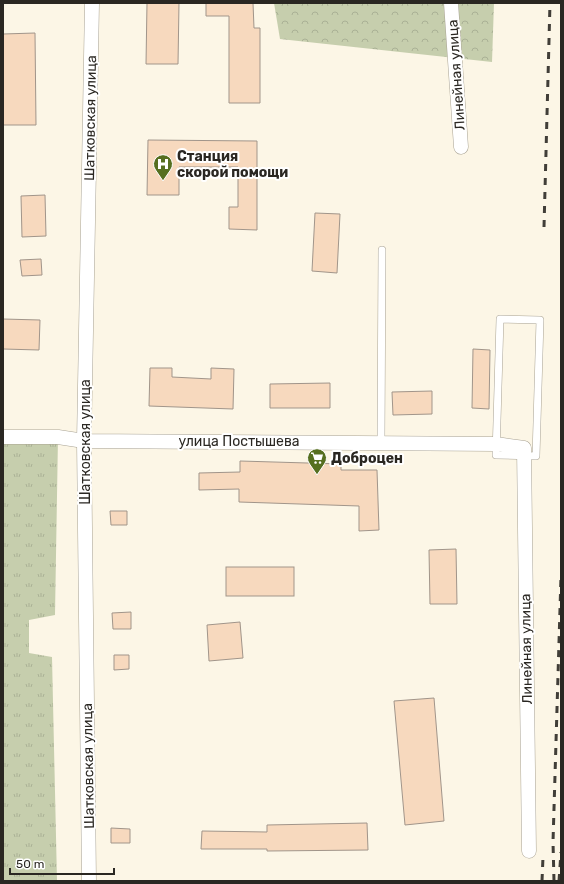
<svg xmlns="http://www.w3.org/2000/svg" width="564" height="884" viewBox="0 0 564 884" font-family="Rubik,sans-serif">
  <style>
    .grass { fill: url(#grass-tufts) }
    .forest { fill: url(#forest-crowns) }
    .building { fill: #f7d9be; stroke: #a1958a }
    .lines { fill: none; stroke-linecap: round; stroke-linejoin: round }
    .service-casing { stroke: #a9a394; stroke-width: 8 }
    .minor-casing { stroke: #a9a394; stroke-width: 15 }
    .service { stroke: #fff; stroke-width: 7 }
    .minor { stroke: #fff; stroke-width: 14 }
    .rail { stroke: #413e38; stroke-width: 3; stroke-dasharray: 7 7; stroke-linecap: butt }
    .labels { text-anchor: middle; stroke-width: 4; stroke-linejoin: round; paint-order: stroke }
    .street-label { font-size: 14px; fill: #2a2722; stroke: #fff }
    .poi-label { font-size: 14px; font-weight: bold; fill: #2a2722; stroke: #fff; text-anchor: start }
  </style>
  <defs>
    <pattern id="grass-tufts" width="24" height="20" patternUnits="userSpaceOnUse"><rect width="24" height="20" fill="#c6cead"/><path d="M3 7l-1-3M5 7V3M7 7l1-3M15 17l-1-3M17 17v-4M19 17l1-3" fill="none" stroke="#aab195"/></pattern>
    <pattern id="forest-crowns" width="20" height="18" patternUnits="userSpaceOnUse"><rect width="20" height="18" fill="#c6cead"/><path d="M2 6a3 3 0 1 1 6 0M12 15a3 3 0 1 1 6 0" fill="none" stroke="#aab195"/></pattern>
  </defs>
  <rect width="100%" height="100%" fill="#fcf6e6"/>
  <polygon class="grass" points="3,437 58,437 55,615 29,620 29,653 52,657 57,881 3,881"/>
  <polygon class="forest" points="274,3 494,3 492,62 280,39"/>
  <g class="building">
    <polygon points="147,3 179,3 178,64 146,64"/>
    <polygon points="206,3 253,3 254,28 260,28 260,103 229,103 229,16 206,16"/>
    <polygon points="35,33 36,125 3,125 3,34"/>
    <polygon points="148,140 257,141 257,230 229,229 229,207 238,207 238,167 179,167 179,195 147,195"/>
    <polygon points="45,195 46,236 22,237 21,196"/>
    <polygon points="315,213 340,214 337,273 312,271"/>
    <polygon points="41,259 42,275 22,276 20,260"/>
    <polygon points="3,319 40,320 39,350 3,349"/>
    <polygon points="473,349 490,350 489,409 472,408"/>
    <polygon points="150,368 172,368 172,377 211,379 211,368 234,369 233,409 149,406"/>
    <polygon points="330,383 330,408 270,408 270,384"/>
    <polygon points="432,391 432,414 393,415 392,392"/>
    <polygon points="240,461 341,464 341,470 377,470 379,530 359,531 359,506 239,502 239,489 199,490 199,473 240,472"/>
    <polygon points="110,511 127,511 127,525 111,525"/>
    <polygon points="456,549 457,604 430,604 429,550"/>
    <rect x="226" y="567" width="68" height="29"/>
    <polygon points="131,612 131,629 113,629 112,613"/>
    <polygon points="240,622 243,658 209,661 207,625"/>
    <polygon points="114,655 129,655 129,669 114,670"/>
    <polygon points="434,698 444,821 405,825 394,701"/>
    <polygon points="367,823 368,850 267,851 267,849 201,849 202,831 267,832 267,825"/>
    <polygon points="111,828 130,829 130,843 111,843"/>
  </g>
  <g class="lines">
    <defs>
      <g id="service">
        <polygon points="500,319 540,320 536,456 496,455"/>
        <polyline points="381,442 382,250"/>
      </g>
      <g id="minor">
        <polyline points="451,3 461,147"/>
        <polyline points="3,437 58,437 84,441 496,444 524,448 529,851"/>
        <polyline points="89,881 84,441 92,3"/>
      </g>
    </defs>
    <use href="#service" class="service-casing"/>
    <use href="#minor" class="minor-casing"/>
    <use href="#service" class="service"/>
    <use href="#minor" class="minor"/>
    <g class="rail">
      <polyline points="544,227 550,3"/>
      <polyline points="542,881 543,857"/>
      <polyline points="554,881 553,842 561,576"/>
      <polyline points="559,881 561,852"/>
    </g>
  </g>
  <defs>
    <symbol id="hospital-pin" viewBox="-11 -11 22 30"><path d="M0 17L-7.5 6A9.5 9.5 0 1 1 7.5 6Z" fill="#566f20" stroke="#fff"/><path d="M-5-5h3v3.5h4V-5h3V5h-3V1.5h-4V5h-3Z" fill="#fff"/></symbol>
    <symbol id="supermarket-pin" viewBox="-11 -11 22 30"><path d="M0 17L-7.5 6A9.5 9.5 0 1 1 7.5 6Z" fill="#566f20" stroke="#fff"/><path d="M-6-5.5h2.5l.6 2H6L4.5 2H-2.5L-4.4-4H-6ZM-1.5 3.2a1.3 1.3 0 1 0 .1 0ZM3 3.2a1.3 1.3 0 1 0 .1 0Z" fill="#fff"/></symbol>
  </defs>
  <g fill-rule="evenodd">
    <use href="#hospital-pin" x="152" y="153" width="22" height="30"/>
    <use href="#supermarket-pin" x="306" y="447" width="22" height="30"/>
  </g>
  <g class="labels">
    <g class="street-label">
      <text transform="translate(456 75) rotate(-94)" y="5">Линейная улица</text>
      <text transform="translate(90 118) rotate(-89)" y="5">Шатковская улица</text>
      <text x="239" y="446">улица Постышева</text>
      <text transform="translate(85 442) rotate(-90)" y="5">Шатковская улица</text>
      <text transform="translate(526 649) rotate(-91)" y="5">Линейная улица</text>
      <text transform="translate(88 766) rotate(-91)" y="5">Шатковская улица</text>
    </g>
    <g class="poi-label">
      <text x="177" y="161">Станция<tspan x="177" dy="16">скорой помощи</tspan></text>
      <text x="331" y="463">Доброцен</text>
    </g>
  </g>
  <rect width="564" height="884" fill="none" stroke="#2a2722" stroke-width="8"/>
  <path d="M10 868v6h104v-6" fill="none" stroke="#2a2722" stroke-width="2"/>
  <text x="16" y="868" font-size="12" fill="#2a2722" stroke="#ffffff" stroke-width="3" paint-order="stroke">50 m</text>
</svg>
